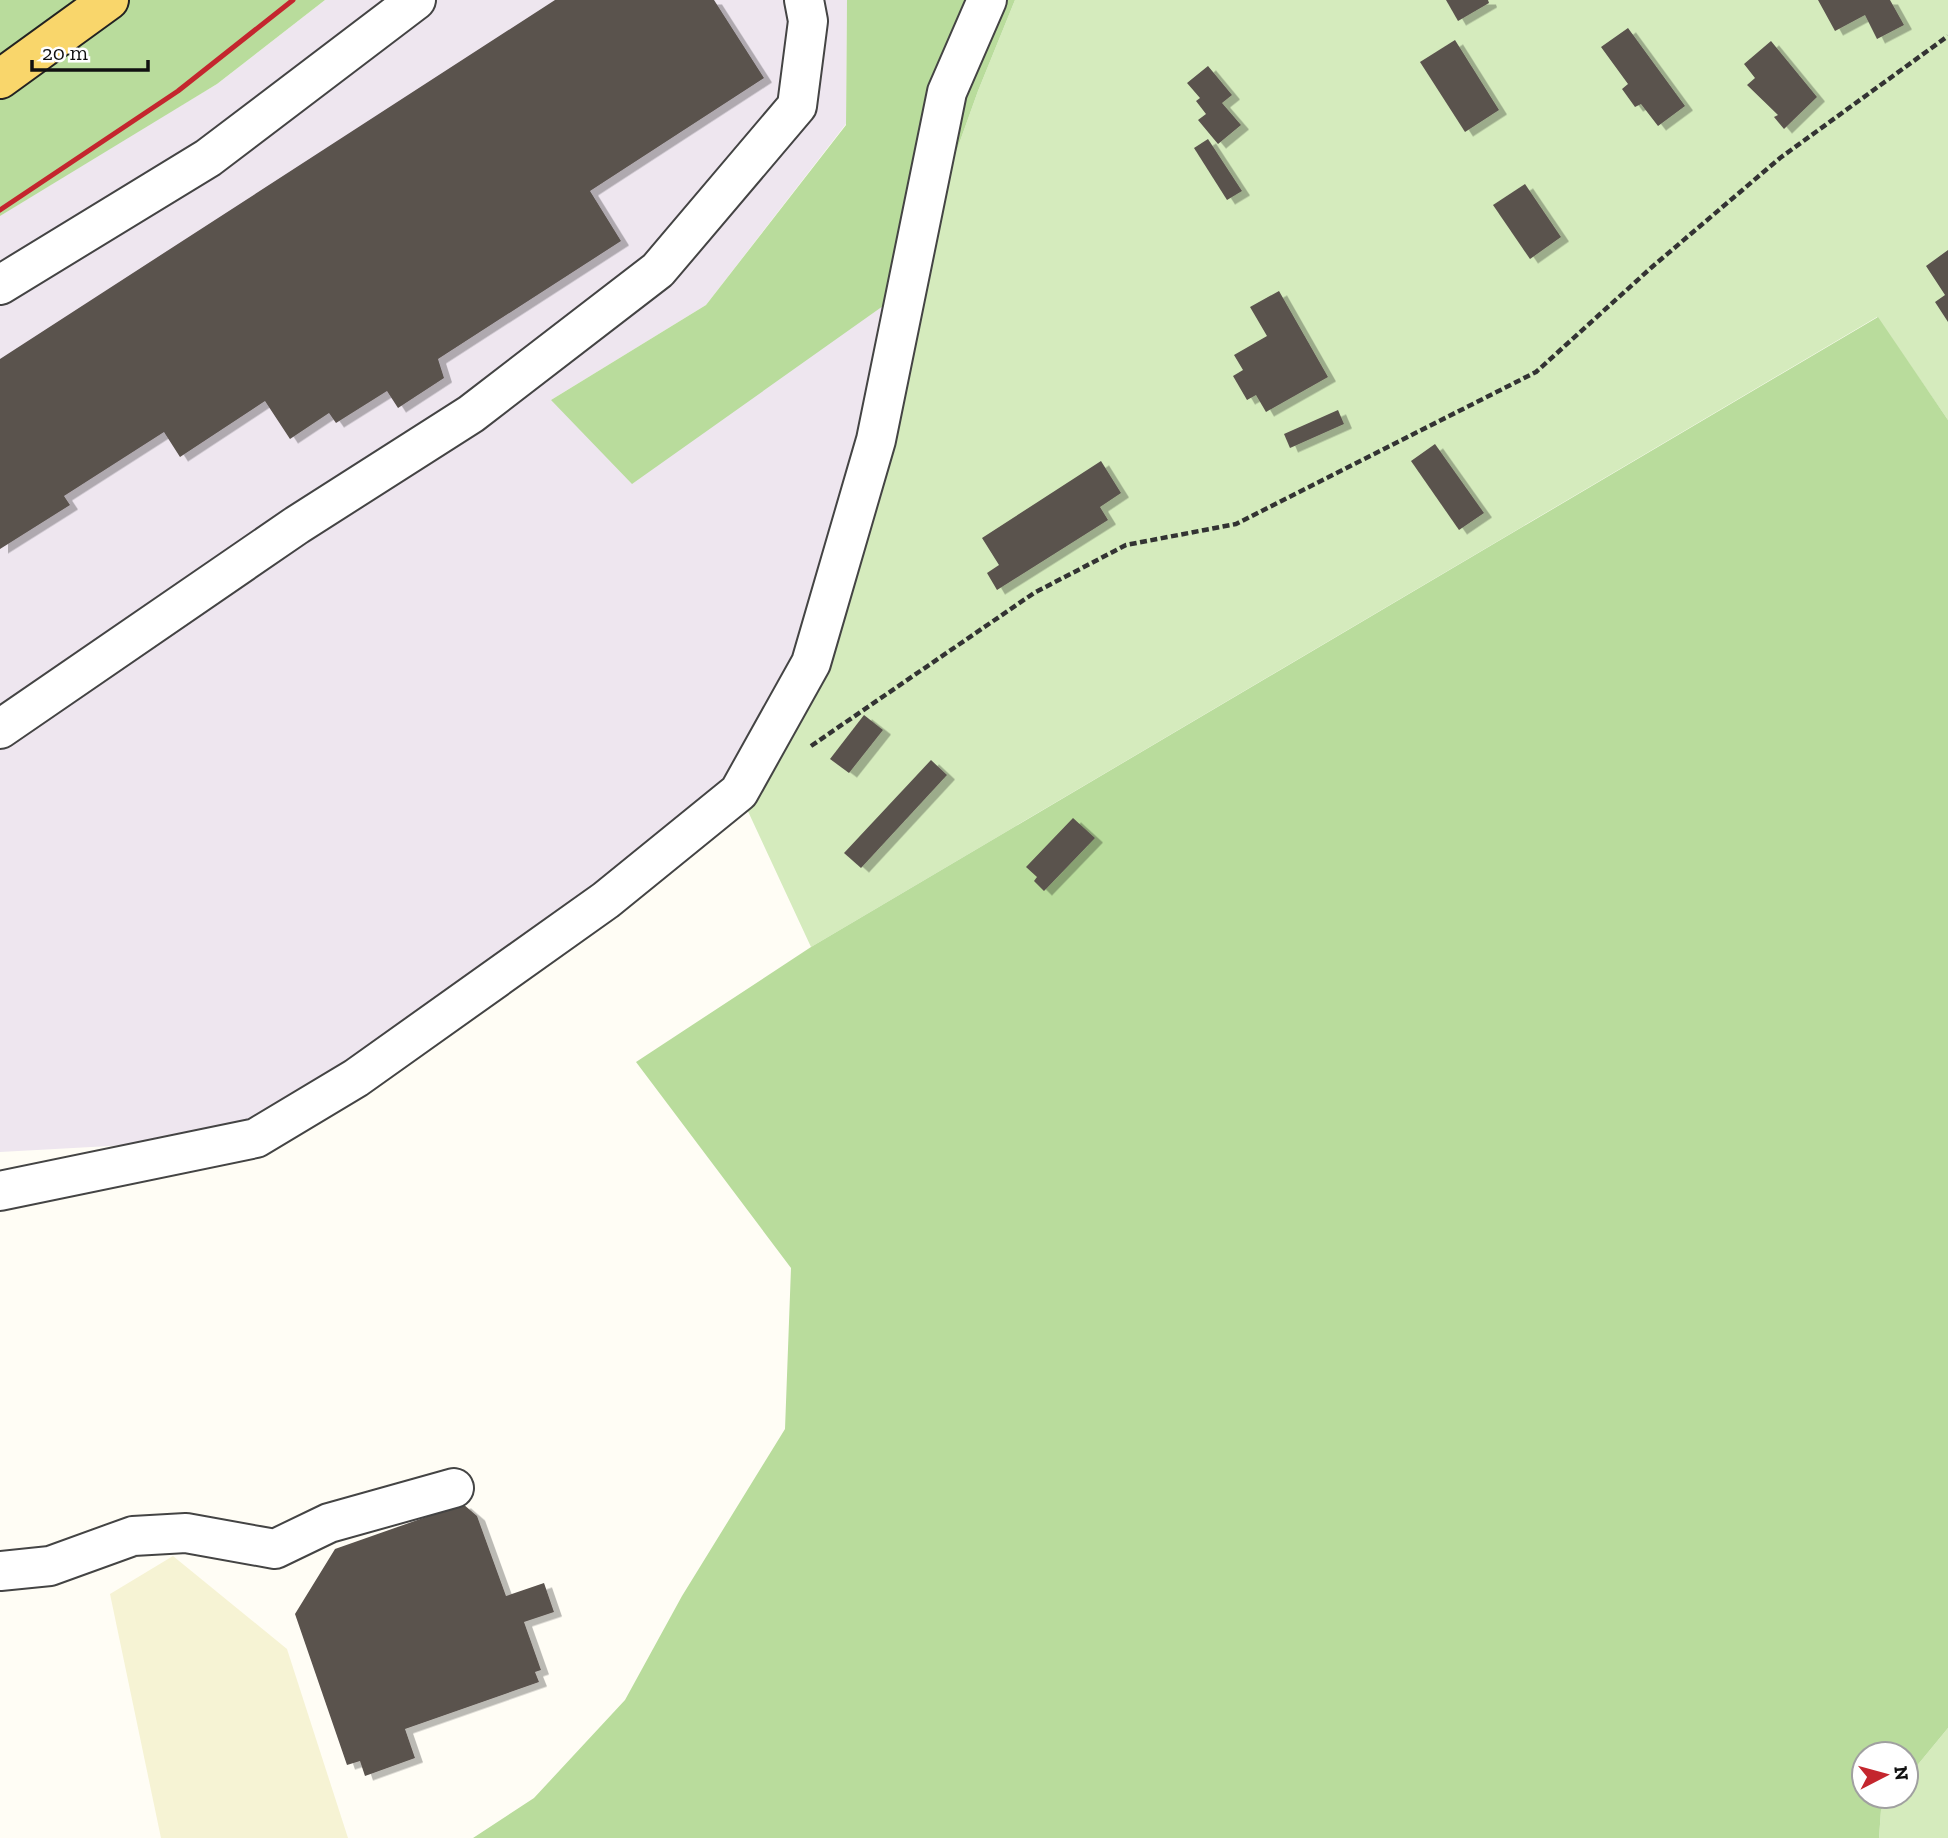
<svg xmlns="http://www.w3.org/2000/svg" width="1948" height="1838" viewBox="0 0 1948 1838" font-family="'Zilla Slab',serif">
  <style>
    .industrial { fill: #eee6ef }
    .farmland { fill: #f6f3d4 }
    .green { fill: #d5ebbd }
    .forest { fill: #b9dc9c }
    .building { fill: #5a524d; filter: url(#shadow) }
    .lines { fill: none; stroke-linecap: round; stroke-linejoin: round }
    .minor-casing { stroke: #444; stroke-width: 42 }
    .major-casing { stroke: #222; stroke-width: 42 }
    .path { stroke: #333; stroke-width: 4.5; stroke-dasharray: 7 3.5; stroke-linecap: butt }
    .minor { stroke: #fff; stroke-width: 38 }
    .major { stroke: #f9d66b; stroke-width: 38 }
    .rail { stroke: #c4262e; stroke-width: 5 }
  </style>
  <defs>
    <filter id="shadow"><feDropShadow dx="8" dy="4.5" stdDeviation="0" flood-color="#0004"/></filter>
  </defs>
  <rect width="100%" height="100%" fill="#fffdf5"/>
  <polygon class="industrial" points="325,0 847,0 846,124 706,305 551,400 907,289 811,663 739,792 256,1138 0,1152 0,213 217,84"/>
  <polygon class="farmland" points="173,1556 287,1649 348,1838 161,1838 110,1594"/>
  <g class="green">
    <polygon points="1015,0 1948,0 1948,420 1877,317 811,947 739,792 811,663 907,289 978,91"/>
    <polygon points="1948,1728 1948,1838 1879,1838 1881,1810 1892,1796 1906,1796 1906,1779"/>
  </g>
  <g class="forest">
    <polygon points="0,0 325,0 217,84 0,216"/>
    <polygon points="847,0 1015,0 978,91 907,289 632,484 551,400 706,305 846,125"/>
    <polygon points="1878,317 1948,420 1948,1728 1906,1779 1906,1754 1864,1754 1864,1796 1892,1796 1881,1810 1879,1838 473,1838 534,1798 625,1700 682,1596 785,1429 791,1268 636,1062 811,947"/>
  </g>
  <g class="building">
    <polygon points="555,0 714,0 764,78 590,191 621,241 438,359 444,378 398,408 387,391 336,423 329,413 290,439 265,401 180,457 164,432 64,496 70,505 0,549 0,359"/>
    <polygon points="1446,0 1488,0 1489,3 1458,21"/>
    <polygon points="1818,0 1890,0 1904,25 1877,39 1865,15 1835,31"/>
    <polygon points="1628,28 1685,106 1658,126 1641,104 1635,107 1622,89 1628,84 1601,47"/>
    <polygon points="1455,40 1499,110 1465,132 1420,62"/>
    <polygon points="1771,41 1817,97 1784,129 1774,117 1778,115 1747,85 1755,78 1744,64"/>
    <polygon points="1208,66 1232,95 1222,103 1241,125 1218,144 1198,120 1206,114 1196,101 1200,98 1187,83"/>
    <polygon points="1208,139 1242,191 1227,200 1194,148"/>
    <polygon points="1525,184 1561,237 1530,259 1493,205"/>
    <polygon points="1948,250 1948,322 1935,302 1945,295 1926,266"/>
    <polygon points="1279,291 1328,377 1266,412 1256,395 1247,400 1233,376 1243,370 1234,355 1267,336 1250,307"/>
    <polygon points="1338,410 1344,424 1290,448 1284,434"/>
    <polygon points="1435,444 1484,513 1459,530 1411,461"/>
    <polygon points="1101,461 1121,493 1100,507 1108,520 997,590 987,573 999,565 982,538"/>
    <polygon points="864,715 883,730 849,773 830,759"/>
    <polygon points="931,760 947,775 861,868 844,853"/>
    <polygon points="1073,818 1095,838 1044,891 1034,881 1037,877 1026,867"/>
    <polygon points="463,1504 477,1516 506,1596 544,1583 554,1612 524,1622 541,1670 535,1672 539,1682 405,1729 415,1758 365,1776 360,1761 347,1765 295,1614 335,1549"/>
  </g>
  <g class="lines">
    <defs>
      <g id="minor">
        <polyline points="0,285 208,158 416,0"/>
        <polyline points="0,729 297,525 471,414 658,270 797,106 808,21 804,0"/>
        <polyline points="0,1191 256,1138 356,1078 606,900 739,792 811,663 876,440 947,92 987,0"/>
        <polyline points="0,1571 50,1566 133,1536 186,1533 275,1549 329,1523 454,1488"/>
      </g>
      <polyline id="major" points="0,79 109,0"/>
    </defs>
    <use href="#minor" class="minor-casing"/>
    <use href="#major" class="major-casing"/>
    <polyline class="path" points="811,746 1034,593 1126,545 1236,524 1536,372 1652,267 1780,158 1948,36"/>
    <use href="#minor" class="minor"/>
    <use href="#major" class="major"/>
    <polyline class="rail" points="0,210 178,91 293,0"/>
  </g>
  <g transform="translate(1885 1775) rotate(84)"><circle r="33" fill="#ffffff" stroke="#a0a0a0" stroke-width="2"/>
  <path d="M0-5L12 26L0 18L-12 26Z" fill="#c4262e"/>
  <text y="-10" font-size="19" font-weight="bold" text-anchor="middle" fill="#111111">N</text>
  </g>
  <path d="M32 60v10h116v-10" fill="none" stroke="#111111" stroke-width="3.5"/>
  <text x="42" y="60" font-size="21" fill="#111111" stroke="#ffffff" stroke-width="5" paint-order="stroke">20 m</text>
</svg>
